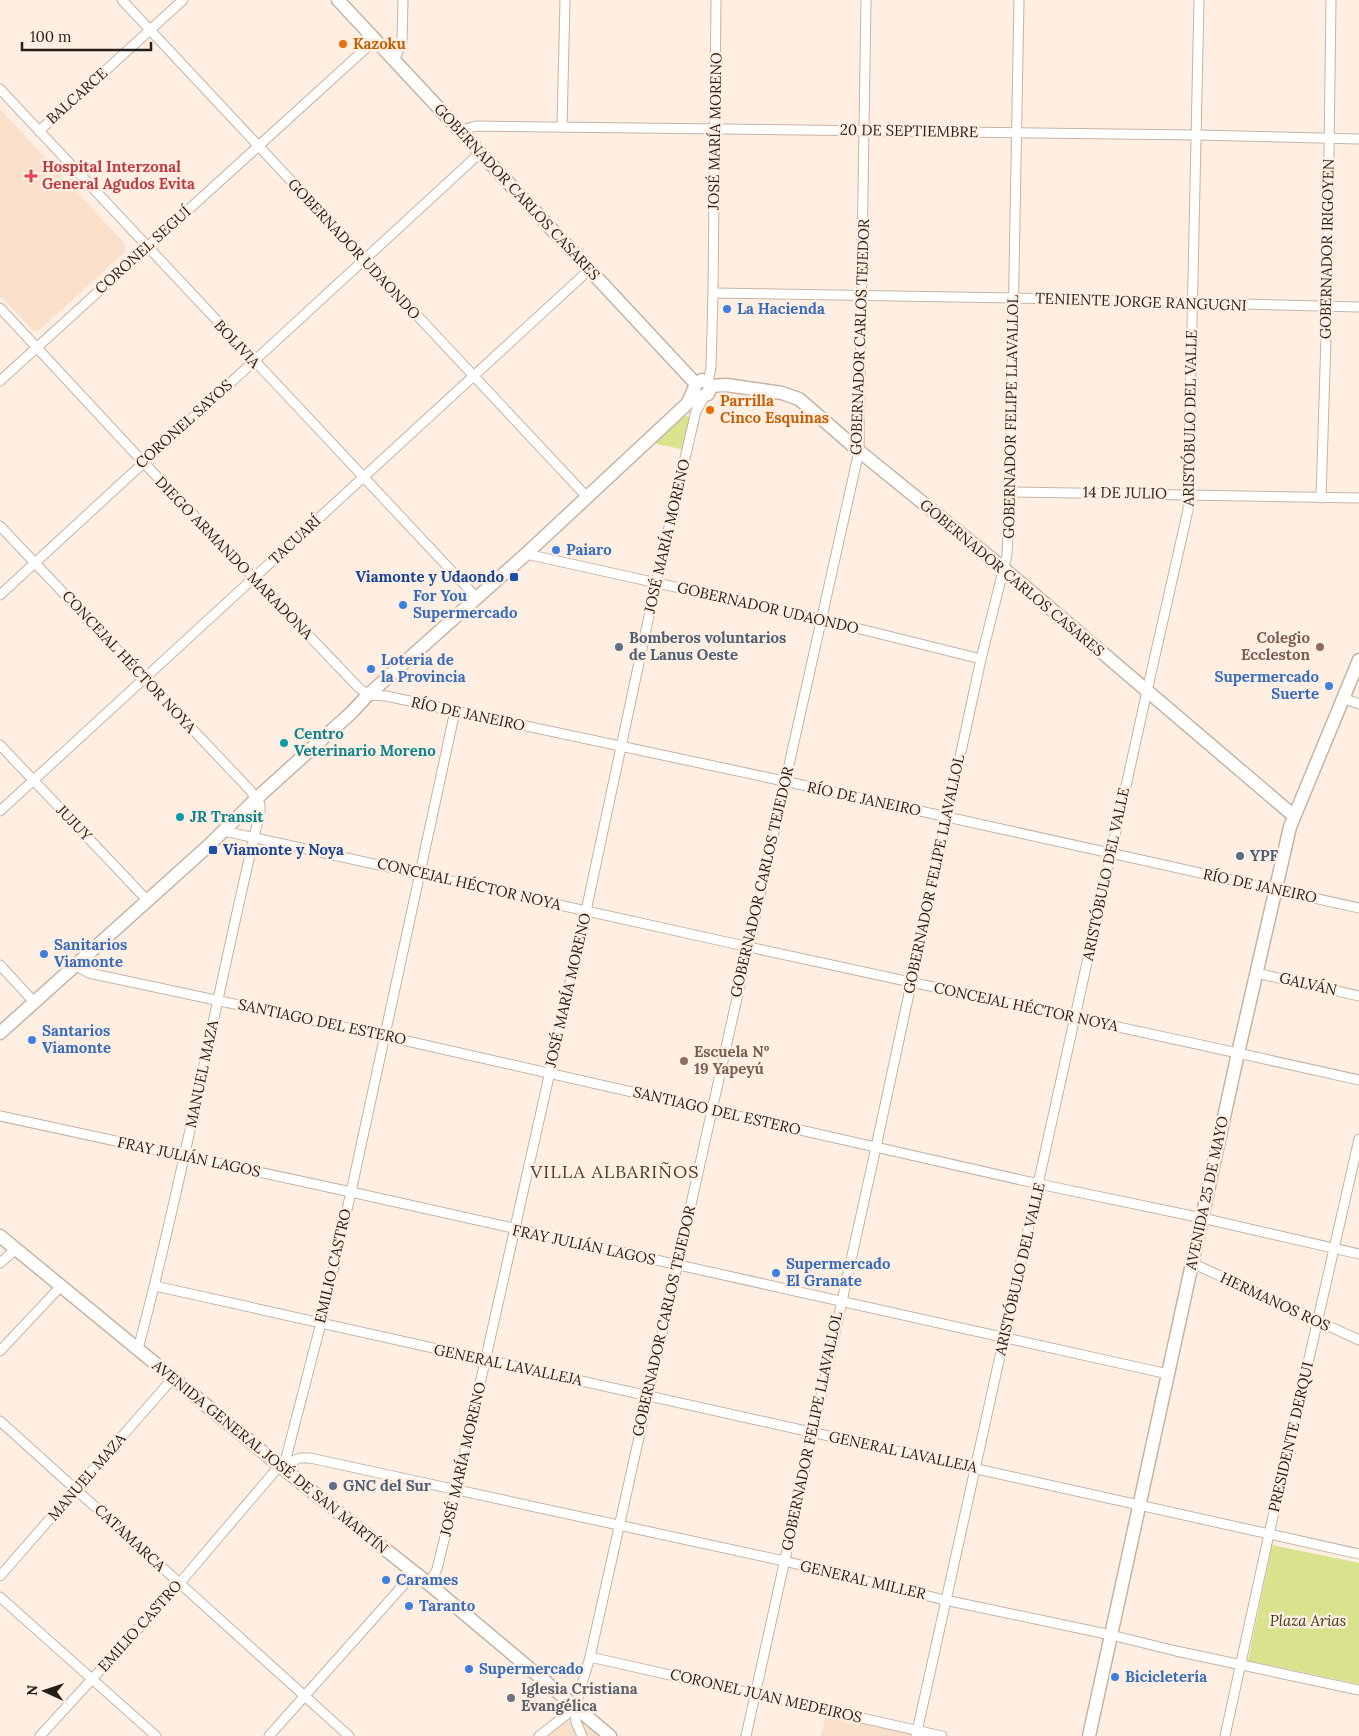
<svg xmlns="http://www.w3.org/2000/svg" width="1359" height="1736" viewBox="0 0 1359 1736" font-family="Lora,serif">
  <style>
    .built { fill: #fae0ca }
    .green { fill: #d9e38e }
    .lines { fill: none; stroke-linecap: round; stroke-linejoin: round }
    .street-casing { stroke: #c6b3a3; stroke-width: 11 }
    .secondary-casing { stroke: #c6b3a3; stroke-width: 15 }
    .street { stroke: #fff; stroke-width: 9 }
    .secondary { stroke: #fff; stroke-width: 12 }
    .food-dot { fill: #e8710a; stroke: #ffefe2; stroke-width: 2 }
    .health-dot { fill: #e0444e; stroke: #ffefe2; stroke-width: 2 }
    .shop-dot { fill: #3f7fe0; stroke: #ffefe2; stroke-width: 2 }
    .transit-dot { fill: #1a4fb4; stroke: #ffefe2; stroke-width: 2 }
    .service-dot { fill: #5c6f8a; stroke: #ffefe2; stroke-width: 2 }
    .education-dot { fill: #8d6e63; stroke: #ffefe2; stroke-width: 2 }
    .culture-dot { fill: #0f9aa8; stroke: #ffefe2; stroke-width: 2 }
    .worship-dot { fill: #6b7280; stroke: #ffefe2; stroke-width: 2 }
    .labels { text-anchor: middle; stroke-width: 5; stroke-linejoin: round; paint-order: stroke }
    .food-label { font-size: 15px; font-weight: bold; fill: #c56008; stroke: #ffefe2; text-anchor: start }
    .street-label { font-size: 15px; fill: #261f19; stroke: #ffefe2 }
    .health-label { font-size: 15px; font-weight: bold; fill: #be3a42; stroke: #ffefe2; text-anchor: start }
    .shop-label { font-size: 15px; font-weight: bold; fill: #366cbe; stroke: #ffefe2; text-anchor: start }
    .transit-label { font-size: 15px; font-weight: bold; fill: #164399; stroke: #ffefe2; text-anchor: end }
    .service-label { font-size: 15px; font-weight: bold; fill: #4e5e75; stroke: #ffefe2; text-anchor: start }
    .education-label { font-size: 15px; font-weight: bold; fill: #785e54; stroke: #ffefe2; text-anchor: end }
    .culture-label { font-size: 15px; font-weight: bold; fill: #0d838f; stroke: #ffefe2; text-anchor: start }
    .park-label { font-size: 15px; font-style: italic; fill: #373b11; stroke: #ffefe2 }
    .worship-label { font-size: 15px; font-weight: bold; fill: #5b616d; stroke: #ffefe2; text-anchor: start }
    .quarter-label { font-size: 18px; letter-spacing: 1px; fill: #4e3e31; stroke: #ffefe2 }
  </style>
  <rect width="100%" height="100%" fill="#ffefe2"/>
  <g class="built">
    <polygon points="0,109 125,244 125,252 38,331 33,330 0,296"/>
    <polygon points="573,1714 600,1736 548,1736"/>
    <polygon points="826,1715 925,1736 821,1736"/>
  </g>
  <g class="green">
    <polygon points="682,416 688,416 691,421 685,450 652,443"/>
    <polygon points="1272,1545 1359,1563 1359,1684 1248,1661"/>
  </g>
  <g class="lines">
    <defs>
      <g id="street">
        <polyline points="122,0 587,497"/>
        <polyline points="394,61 402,42 403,0"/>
        <polyline points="0,89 476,597"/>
        <polyline points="562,127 565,0"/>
        <polyline points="39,131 183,0"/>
        <polyline points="459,131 476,126 1196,135 1359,139"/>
        <polyline points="713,293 1014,298 1359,307"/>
        <polyline points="0,308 143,462 358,687 368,695 386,696 784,781 1359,908"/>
        <polyline points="0,381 375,40"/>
        <polyline points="708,383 711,367 713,293 716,0"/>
        <polyline points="1010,492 1359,498"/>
        <polyline points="1321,498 1327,306 1331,0"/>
        <path d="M0 526 249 789 260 804V812C217 991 185 1172 138 1349"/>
        <polyline points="526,554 820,619 981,659"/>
        <polyline points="0,595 480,153"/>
        <polyline points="1343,698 1359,704"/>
        <polyline points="0,745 147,900"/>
        <polyline points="0,811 589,270"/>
        <path d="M224 831C399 868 574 909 749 947 952 992 1156 1034 1359 1080"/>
        <polyline points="0,965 34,1002"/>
        <polyline points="76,966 89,973 385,1036 1039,1184 1202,1218 1359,1254"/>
        <polyline points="1256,973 1359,996"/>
        <polyline points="0,1116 351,1192 1168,1374"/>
        <polyline points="0,1263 16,1249"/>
        <polyline points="1192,1263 1359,1340"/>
        <polyline points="155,1286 1359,1554"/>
        <polyline points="0,1351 61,1286"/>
        <polyline points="0,1421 349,1736"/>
        <polyline points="280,1466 300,1458 310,1458 784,1561 945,1600 1111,1635 1176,1651 1359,1690"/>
        <polyline points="0,1576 173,1378"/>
        <polyline points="429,1584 437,1569 456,1491 586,911 656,583 696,411 705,396"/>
        <polyline points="0,1597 156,1736"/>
        <polyline points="590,1657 942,1736"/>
        <polyline points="575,1708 576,1722 582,1736"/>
        <polyline points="40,1736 179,1584 286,1458 321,1323 351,1192 455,711"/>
        <polyline points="269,1736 414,1573"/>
        <polyline points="539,1736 575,1708 590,1657 859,451 866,0"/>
        <polyline points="746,1736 876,1147 981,659 1007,555 1010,492 1019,0"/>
        <polyline points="916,1736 1147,691 1188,510 1199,0"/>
        <polyline points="1225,1736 1269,1534 1359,1139"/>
      </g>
      <g id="secondary">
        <polyline points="338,0 696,384"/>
        <polyline points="710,386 726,385 782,393 799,399 859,451 1003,568 1294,816"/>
        <polyline points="0,1033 207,847 257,798 351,713 368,695 526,554 688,403 697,398 708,394 710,389 708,383 702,380 696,384 688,403"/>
        <polyline points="0,1236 280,1466 429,1584 610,1736"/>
        <polyline points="1089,1736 1238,1053 1290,827 1359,660"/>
      </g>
    </defs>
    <use href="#street" class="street-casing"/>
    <use href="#secondary" class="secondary-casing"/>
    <use href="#street" class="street"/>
    <use href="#secondary" class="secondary"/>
  </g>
  <g class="food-dot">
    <circle cx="343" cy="44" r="5"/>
    <circle cx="710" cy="410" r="5"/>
  </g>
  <path class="health-dot" d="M28.5 168.5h5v5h5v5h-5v5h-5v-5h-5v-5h5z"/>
  <g class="shop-dot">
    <circle cx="727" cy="309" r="5"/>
    <circle cx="556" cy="550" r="5"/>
    <circle cx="403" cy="605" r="5"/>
    <circle cx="371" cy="669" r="5"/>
    <circle cx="1329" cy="686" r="5"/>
    <circle cx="44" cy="954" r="5"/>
    <circle cx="32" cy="1040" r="5"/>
    <circle cx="776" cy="1273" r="5"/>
    <circle cx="386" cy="1580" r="5"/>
    <circle cx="409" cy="1606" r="5"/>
    <circle cx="469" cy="1669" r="5"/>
    <circle cx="1115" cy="1677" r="5"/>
  </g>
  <g class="transit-dot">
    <rect x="509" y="572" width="10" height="10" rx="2.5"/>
    <rect x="208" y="845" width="10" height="10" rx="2.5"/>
  </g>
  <g class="service-dot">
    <circle cx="619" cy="647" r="5"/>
    <circle cx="1240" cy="856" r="5"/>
    <circle cx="333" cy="1486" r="5"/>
  </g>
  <g class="education-dot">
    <circle cx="1320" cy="647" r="5"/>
    <circle cx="684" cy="1061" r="5"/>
  </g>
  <g class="culture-dot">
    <circle cx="284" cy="743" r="5"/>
    <circle cx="180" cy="817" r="5"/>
  </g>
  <circle class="worship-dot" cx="511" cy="1698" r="5"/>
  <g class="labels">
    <g class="food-label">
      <text x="353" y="49">Kazoku</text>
      <text x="720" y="406">Parrilla<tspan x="720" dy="17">Cinco Esquinas</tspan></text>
    </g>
    <g class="street-label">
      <text transform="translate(77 96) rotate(-42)" y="5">BALCARCE</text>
      <text transform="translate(715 131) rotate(-89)" y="5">JOSÉ MARÍA MORENO</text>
      <text transform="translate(909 131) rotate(1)" y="5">20 DE SEPTIEMBRE</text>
      <text transform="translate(517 192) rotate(47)" y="5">GOBERNADOR CARLOS CASARES</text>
      <text transform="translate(354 249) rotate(47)" y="5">GOBERNADOR UDAONDO</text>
      <text transform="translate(1327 249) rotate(-89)" y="5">GOBERNADOR IRIGOYEN</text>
      <text transform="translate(143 250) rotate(-42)" y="5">CORONEL SEGUÍ</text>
      <text transform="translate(1141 302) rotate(2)" y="5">TENIENTE JORGE RANGUGNI</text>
      <text transform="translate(860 337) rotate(-88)" y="5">GOBERNADOR CARLOS TEJEDOR</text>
      <text transform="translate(237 344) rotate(47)" y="5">BOLIVIA</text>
      <text transform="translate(1011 417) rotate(-89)" y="5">GOBERNADOR FELIPE LLAVALLOL</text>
      <text transform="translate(1190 418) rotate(-89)" y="5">ARISTÓBULO DEL VALLE</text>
      <text transform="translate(184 424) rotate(-42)" y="5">CORONEL SAYOS</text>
      <text transform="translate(1125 493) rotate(1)" y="5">14 DE JULIO</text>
      <text transform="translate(667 536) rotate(-77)" y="5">JOSÉ MARÍA MORENO</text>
      <text transform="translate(295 540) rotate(-43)" y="5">TACUARÍ</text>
      <text transform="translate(234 558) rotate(46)" y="5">DIEGO ARMANDO MARADONA</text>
      <text transform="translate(1012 578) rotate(40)" y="5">GOBERNADOR CARLOS CASARES</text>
      <text transform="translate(768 608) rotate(13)" y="5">GOBERNADOR UDAONDO</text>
      <text transform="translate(129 662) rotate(47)" y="5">CONCEJAL HÉCTOR NOYA</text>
      <text transform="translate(468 714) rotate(12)" y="5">RÍO DE JANEIRO</text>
      <text transform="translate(864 799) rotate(12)" y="5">RÍO DE JANEIRO</text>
      <text transform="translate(74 823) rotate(46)" y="5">JUJUY</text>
      <text transform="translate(934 874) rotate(-78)" y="5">GOBERNADOR FELIPE LLAVALLOL</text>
      <text transform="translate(1106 874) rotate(-78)" y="5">ARISTÓBULO DEL VALLE</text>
      <text transform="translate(762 882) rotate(-77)" y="5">GOBERNADOR CARLOS TEJEDOR</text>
      <text transform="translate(469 884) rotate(13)" y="5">CONCEJAL HÉCTOR NOYA</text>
      <text transform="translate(1260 886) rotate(12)" y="5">RÍO DE JANEIRO</text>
      <text transform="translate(1308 984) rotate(13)" y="5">GALVÁN</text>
      <text transform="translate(568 990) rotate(-77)" y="5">JOSÉ MARÍA MORENO</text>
      <text transform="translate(1026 1007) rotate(12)" y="5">CONCEJAL HÉCTOR NOYA</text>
      <text transform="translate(322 1022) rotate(12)" y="5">SANTIAGO DEL ESTERO</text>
      <text transform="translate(202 1074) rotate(-78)" y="5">MANUEL MAZA</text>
      <text transform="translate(717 1111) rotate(13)" y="5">SANTIAGO DEL ESTERO</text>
      <text transform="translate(189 1157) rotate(12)" y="5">FRAY JULIÁN LAGOS</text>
      <text transform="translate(1207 1193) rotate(-78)" y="5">AVENIDA 25 DE MAYO</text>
      <text transform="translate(584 1245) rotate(12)" y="5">FRAY JULIÁN LAGOS</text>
      <text transform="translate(333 1266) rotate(-77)" y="5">EMILIO CASTRO</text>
      <text transform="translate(1020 1269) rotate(-77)" y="5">ARISTÓBULO DEL VALLE</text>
      <text transform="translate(1275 1302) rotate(25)" y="5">HERMANOS ROS</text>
      <text transform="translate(664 1321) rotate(-77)" y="5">GOBERNADOR CARLOS TEJEDOR</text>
      <text transform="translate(508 1365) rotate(12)" y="5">GENERAL LAVALLEJA</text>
      <text transform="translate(812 1431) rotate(-78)" y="5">GOBERNADOR FELIPE LLAVALLOL</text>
      <text transform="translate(1291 1437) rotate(-77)" y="5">PRESIDENTE DERQUI</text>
      <text transform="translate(903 1452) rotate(12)" y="5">GENERAL LAVALLEJA</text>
      <text transform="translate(270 1457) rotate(39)" y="5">AVENIDA GENERAL JOSÉ DE SAN MARTÍN</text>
      <text transform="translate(463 1459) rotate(-77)" y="5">JOSÉ MARÍA MORENO</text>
      <text transform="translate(87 1477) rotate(-49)" y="5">MANUEL MAZA</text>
      <text transform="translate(130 1538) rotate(43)" y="5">CATAMARCA</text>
      <text transform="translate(863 1580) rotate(13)" y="5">GENERAL MILLER</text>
      <text transform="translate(140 1626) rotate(-48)" y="5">EMILIO CASTRO</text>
      <text transform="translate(766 1696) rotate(13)" y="5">CORONEL JUAN MEDEIROS</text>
    </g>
    <g class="health-label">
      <text x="42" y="172">Hospital Interzonal<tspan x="42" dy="17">General Agudos Evita</tspan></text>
    </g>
    <g class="shop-label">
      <text x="737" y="314">La Hacienda</text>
      <text x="566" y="555">Paiaro</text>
      <text x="413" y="601">For You<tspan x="413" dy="17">Supermercado</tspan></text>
      <text x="381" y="665">Loteria de<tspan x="381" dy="17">la Provincia</tspan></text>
      <text x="1319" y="682" text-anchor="end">Supermercado<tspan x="1319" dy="17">Suerte</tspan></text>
      <text x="54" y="950">Sanitarios<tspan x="54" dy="17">Viamonte</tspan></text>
      <text x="42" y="1036">Santarios<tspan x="42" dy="17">Viamonte</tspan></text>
      <text x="786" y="1269">Supermercado<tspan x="786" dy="17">El Granate</tspan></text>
      <text x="396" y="1585">Carames</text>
      <text x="419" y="1611">Taranto</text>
      <text x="479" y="1674">Supermercado</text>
      <text x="1125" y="1682">Bicicletería</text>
    </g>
    <g class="transit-label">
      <text x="504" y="582">Viamonte y Udaondo</text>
      <text x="223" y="855" text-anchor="start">Viamonte y Noya</text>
    </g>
    <g class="service-label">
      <text x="629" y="643">Bomberos voluntarios<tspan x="629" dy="17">de Lanus Oeste</tspan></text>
      <text x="1250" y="861">YPF</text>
      <text x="343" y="1491">GNC del Sur</text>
    </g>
    <g class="education-label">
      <text x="1310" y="643">Colegio<tspan x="1310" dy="17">Eccleston</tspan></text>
      <text x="694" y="1057" text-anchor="start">Escuela Nº<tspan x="694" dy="17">19 Yapeyú</tspan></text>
    </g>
    <g class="culture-label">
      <text x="294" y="739">Centro<tspan x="294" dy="17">Veterinario Moreno</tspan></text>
      <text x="190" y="822">JR Transit</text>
    </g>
    <g class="park-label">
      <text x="1308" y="1626">Plaza Arias</text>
    </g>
    <g class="worship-label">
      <text x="521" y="1694">Iglesia Cristiana<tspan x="521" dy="17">Evangélica</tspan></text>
    </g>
    <g class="quarter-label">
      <text x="615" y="1178">VILLA ALBARIÑOS</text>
    </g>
  </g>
  <g transform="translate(45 1691) rotate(273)" stroke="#ffefe2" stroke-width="4" paint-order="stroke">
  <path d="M0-4L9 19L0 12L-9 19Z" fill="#261f19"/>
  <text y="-8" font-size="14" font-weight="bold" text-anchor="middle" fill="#261f19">N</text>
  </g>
  <path d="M22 42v8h129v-8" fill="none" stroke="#261f19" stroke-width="2.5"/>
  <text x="30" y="42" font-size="15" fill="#261f19" stroke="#ffefe2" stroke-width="4" paint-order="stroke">100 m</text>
</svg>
